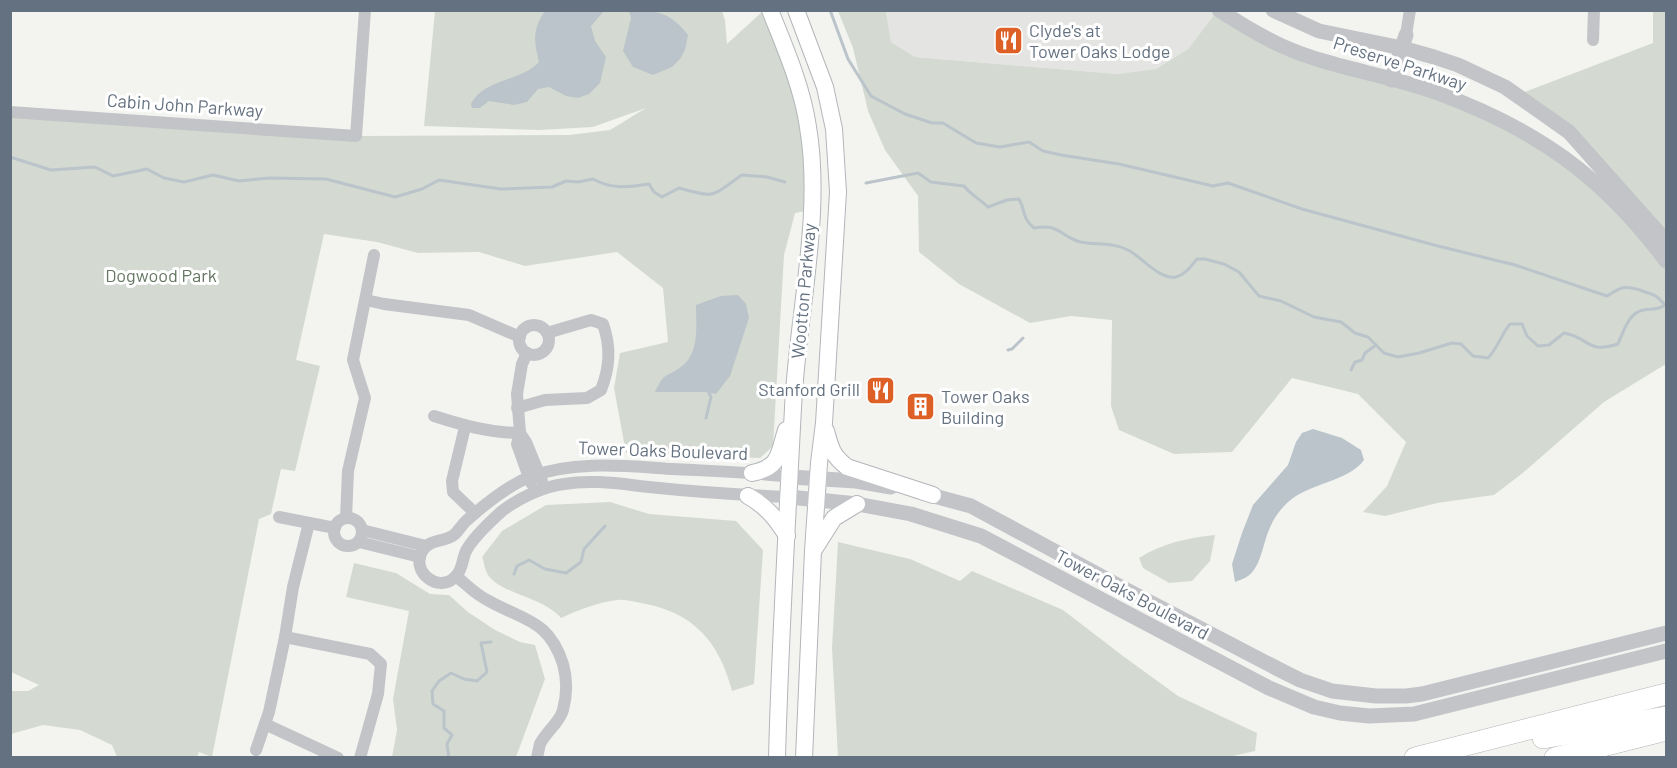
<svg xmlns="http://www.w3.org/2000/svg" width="1677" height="768" viewBox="0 0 1677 768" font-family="Barlow,sans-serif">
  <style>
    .built { fill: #e4e5e3 }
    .green { fill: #d4dad1 }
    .water { fill: #bac4ca }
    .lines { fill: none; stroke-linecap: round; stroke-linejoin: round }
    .stream { stroke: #bac4ca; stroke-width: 3 }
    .secondary-casing { stroke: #b2b6ba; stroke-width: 18 }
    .motorway-casing { stroke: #b2b5b8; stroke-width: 22 }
    .minor { stroke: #c2c4c8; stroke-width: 12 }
    .tertiary { stroke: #c2c4c8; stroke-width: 15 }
    .secondary { stroke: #fff; stroke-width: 16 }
    .motorway { stroke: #fff; stroke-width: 21 }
    .labels { text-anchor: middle; stroke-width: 6; stroke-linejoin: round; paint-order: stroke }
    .poi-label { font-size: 18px; fill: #647180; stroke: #fff; text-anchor: start }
    .street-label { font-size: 18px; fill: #647180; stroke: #fff }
    .park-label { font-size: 18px; fill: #657762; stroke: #fff }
  </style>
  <rect width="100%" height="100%" fill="#f3f4f0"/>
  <polygon class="built" points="886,11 1217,11 1188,49 1156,69 1117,74 915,57 891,42"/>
  <g class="green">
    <polygon points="435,11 722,11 725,20 727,44 763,11 791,63 811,210 795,213 784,255 773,446 760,458 626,453 614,388 620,353 668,342 663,288 617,252 525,266 479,252 418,253 377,242 324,234 296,360 320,366 295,471 281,469 271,514 259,519 212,757 199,752 197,757 117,757 112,745 80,730 43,725 11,734 11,691 28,691 39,685 11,672 11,112 356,136 569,135 610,130 646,108 593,127 539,130 424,126"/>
    <polygon points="838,11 886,11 891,42 915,57 1117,74 1156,69 1188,49 1217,11 1283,46 1435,92 1561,155 1666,261 1666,364 1604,402 1524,472 1494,495 1437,503 1385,516 1363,512 1387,486 1406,442 1358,394 1292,378 1232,452 1174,454 1119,430 1111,406 1112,320 1071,316 1030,323 959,284 919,252 918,196 885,150 868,111 853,48"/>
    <polygon points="1653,11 1666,11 1666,241 1522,93 1653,43"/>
    <path d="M610 502 649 514 736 521 763 550 754 684 732 691C719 641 693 612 641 603 634 602 625 599 618 600 598 602 579 610 561 618 543 597 501 594 488 575 485 571 484 562 482 557L502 531 546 505Z"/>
    <path d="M1215 535 1210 561 1192 581 1169 583 1143 568 1139 558C1163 543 1187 538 1215 535Z"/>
    <polygon points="838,542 910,559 960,581 972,571 1063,610 1123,656 1178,696 1257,733 1255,751 1224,758 838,757 832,648"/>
    <polygon points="354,563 396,573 430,594 449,595 468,612 495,630 520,642 535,645 545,679 516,757 392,757 397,730 393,699 409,611 346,597"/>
  </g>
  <g class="water">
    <path d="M545 11H604L591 26 595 41 606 57 600 83 589 94 578 98 566 96 549 87 538 89 527 102 514 105 489 101 480 108H472L471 104C483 79 522 81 539 62 534 41 532 30 545 11Z"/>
    <path d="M629 11C657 10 670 12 688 35L685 50 680 59 672 67 653 75 633 67 623 51 631 18Z"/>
    <path d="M738 295 746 304 749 318 730 376 716 394 705 392H655C665 371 664 379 681 367 700 353 696 326 696 305L721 296Z"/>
    <path d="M1313 429 1342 438 1361 450 1364 460C1348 482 1308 483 1287 503 1279 511 1273 519 1269 530 1263 543 1261 567 1248 576 1244 579 1239 580 1235 582L1232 564 1242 533 1253 505 1288 465 1296 442 1302 433Z"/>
  </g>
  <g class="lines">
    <g class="stream">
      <path d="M830 10 848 59 871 96 905 114 932 123H943L976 143 1000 147 1029 142 1043 151 1061 155 1119 164 1213 186 1228 183 1302 209 1438 246 1515 265 1607 296C1621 287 1624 285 1640 290 1654 296 1654 292 1665 305 1656 312 1647 307 1638 312 1628 316 1622 335 1618 344 1586 354 1591 338 1564 333L1549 345 1538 346 1527 336 1522 324H1510C1501 335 1497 349 1488 358L1473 356 1461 344 1452 343 1419 353 1398 357 1384 353 1368 337 1355 333 1341 322 1314 317 1281 301 1259 296 1239 272 1224 264 1205 259H1197C1191 266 1185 275 1176 277 1159 280 1141 256 1128 250 1110 241 1092 246 1077 241 1056 233 1060 224 1034 228 1021 217 1026 211 1019 199L1007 200 988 207C980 199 971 195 964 186L931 182 918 173 866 183"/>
      <path d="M10 157 51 170 95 167 113 176 147 169 164 178 184 182 213 175 239 181 269 178 326 179 395 197 422 189 439 180 501 189 552 187 566 181 578 182 593 179C613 190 628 187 649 184L654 192 662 197 679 188C717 199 711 196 742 175L767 177 785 182"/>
      <polyline points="1008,350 1012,349 1023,338"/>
      <polyline points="1351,370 1355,362 1362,360 1365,353 1376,345"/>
      <polyline points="706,418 711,397 709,393"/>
      <polyline points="514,574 517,566 529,560 545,569 566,573 581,562 584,549 605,526"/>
      <polyline points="449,758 447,744 452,735 444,728 444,711 433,704 432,691 439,681 451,673 464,679 477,681 487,672 481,643 491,642"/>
    </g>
    <defs>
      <g id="secondary">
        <path d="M770 10C785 48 802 86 808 127 823 216 797 317 793 408 787 524 780 641 777 758"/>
        <polyline points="796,10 825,87 834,129 838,192 824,423 819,463 813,551 804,758"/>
        <path d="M826 431C831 449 832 455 847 467L933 495"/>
        <path d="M752 473C780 467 778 456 786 430"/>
        <path d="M748 496C766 506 776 518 787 536"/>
        <polyline points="815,548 834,518 857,504"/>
      </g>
      <g id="motorway">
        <polyline points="1543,738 1666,717"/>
        <polyline points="1415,758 1666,694"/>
        <polyline points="1555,758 1666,730"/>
      </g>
    </defs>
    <use href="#secondary" class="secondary-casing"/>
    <use href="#motorway" class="motorway-casing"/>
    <g class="minor">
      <polyline points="1406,35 1410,10"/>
      <polyline points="1593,40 1594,10"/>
      <polyline points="10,112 356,136 365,10"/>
      <polyline points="366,300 384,304 469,315 520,337"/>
      <circle cx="534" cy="340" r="15"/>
      <polyline points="527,353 522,364 517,394 520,433 517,444 531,483"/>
      <path d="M517 408 545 400 587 398 601 390C610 367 611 347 603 324L591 320 547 333"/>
      <path d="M434 416C462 425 490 433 520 433"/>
      <polyline points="465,427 452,481 453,492 475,513"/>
      <polyline points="520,433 526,442 542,481"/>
      <path d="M789 497C743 495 696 492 649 487 621 484 592 479 564 484 542 487 519 498 502 511 492 520 472 539 466 551 462 559 463 569 456 576 439 595 409 571 423 550 431 538 445 543 455 534 459 530 462 525 466 521 485 504 506 487 529 477 575 460 625 466 673 469 712 471 751 472 790 477"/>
      <polyline points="279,517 335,528"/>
      <circle cx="348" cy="532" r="14"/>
      <polyline points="346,518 348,471 365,398 353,360 374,255"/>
      <polyline points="362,530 426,546"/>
      <polyline points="359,542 420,557"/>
      <path d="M456 576C467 585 476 595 489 601 525 621 549 620 563 664 567 678 567 695 563 710 560 722 546 732 540 744 539 748 538 753 537 758"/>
      <polyline points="285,637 370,654 381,664 378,694 360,758"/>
      <polyline points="265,724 338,758"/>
      <polyline points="256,750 269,712 285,637 293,587 309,523"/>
    </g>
    <g class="tertiary">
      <path d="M1219 10C1239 23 1260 36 1282 46 1331 68 1385 74 1435 92 1535 128 1603 176 1666 261"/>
      <polyline points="1273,10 1319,31 1402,48 1434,57 1458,65 1505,87 1569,132 1666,241"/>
      <polyline points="1391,80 1406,35"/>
      <polyline points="790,477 856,481 891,487"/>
      <polyline points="923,493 971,506 1121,587 1278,669 1300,680 1332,691 1376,696 1406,696 1422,694 1666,633"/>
      <polyline points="789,497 857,504 911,514 981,536 1269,688 1314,707 1340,713 1369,716 1414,714 1666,651"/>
    </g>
    <use href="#secondary" class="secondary"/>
    <use href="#motorway" class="motorway"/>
  </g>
  <defs>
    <symbol id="restaurant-square" viewBox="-11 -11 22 22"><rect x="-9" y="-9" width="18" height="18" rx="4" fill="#dd6027" stroke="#fff"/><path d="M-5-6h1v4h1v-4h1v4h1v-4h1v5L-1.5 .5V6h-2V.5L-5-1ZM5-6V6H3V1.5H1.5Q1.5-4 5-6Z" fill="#fff"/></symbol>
    <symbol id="building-square" viewBox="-11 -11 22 22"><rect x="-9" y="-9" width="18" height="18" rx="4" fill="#dd6027" stroke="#fff"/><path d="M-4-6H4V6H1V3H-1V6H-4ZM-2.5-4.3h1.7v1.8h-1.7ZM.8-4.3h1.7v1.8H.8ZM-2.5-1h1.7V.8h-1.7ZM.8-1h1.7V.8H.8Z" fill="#fff"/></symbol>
  </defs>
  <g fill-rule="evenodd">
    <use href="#restaurant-square" x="992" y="24" width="33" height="33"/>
    <use href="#restaurant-square" x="864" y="374" width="33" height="33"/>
    <use href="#building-square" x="904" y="390" width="33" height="33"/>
  </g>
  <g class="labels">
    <g class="poi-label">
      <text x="1029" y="37">Clyde's at<tspan x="1029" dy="21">Tower Oaks Lodge</tspan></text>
      <text x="860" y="396" text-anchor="end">Stanford Grill</text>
      <text x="941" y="403">Tower Oaks<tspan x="941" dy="21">Building</tspan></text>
    </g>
    <g class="street-label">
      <text transform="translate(1400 64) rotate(18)" y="6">Preserve Parkway</text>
      <text transform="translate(185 106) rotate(4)" y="6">Cabin John Parkway</text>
      <text transform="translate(804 291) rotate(-85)" y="6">Wootton Parkway</text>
      <text transform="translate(663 451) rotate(2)" y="6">Tower Oaks Boulevard</text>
      <text transform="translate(1132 595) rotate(28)" y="6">Tower Oaks Boulevard</text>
    </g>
    <g class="park-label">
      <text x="161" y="282">Dogwood Park</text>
    </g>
  </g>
  <rect width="1677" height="768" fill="none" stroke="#647180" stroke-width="24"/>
</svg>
